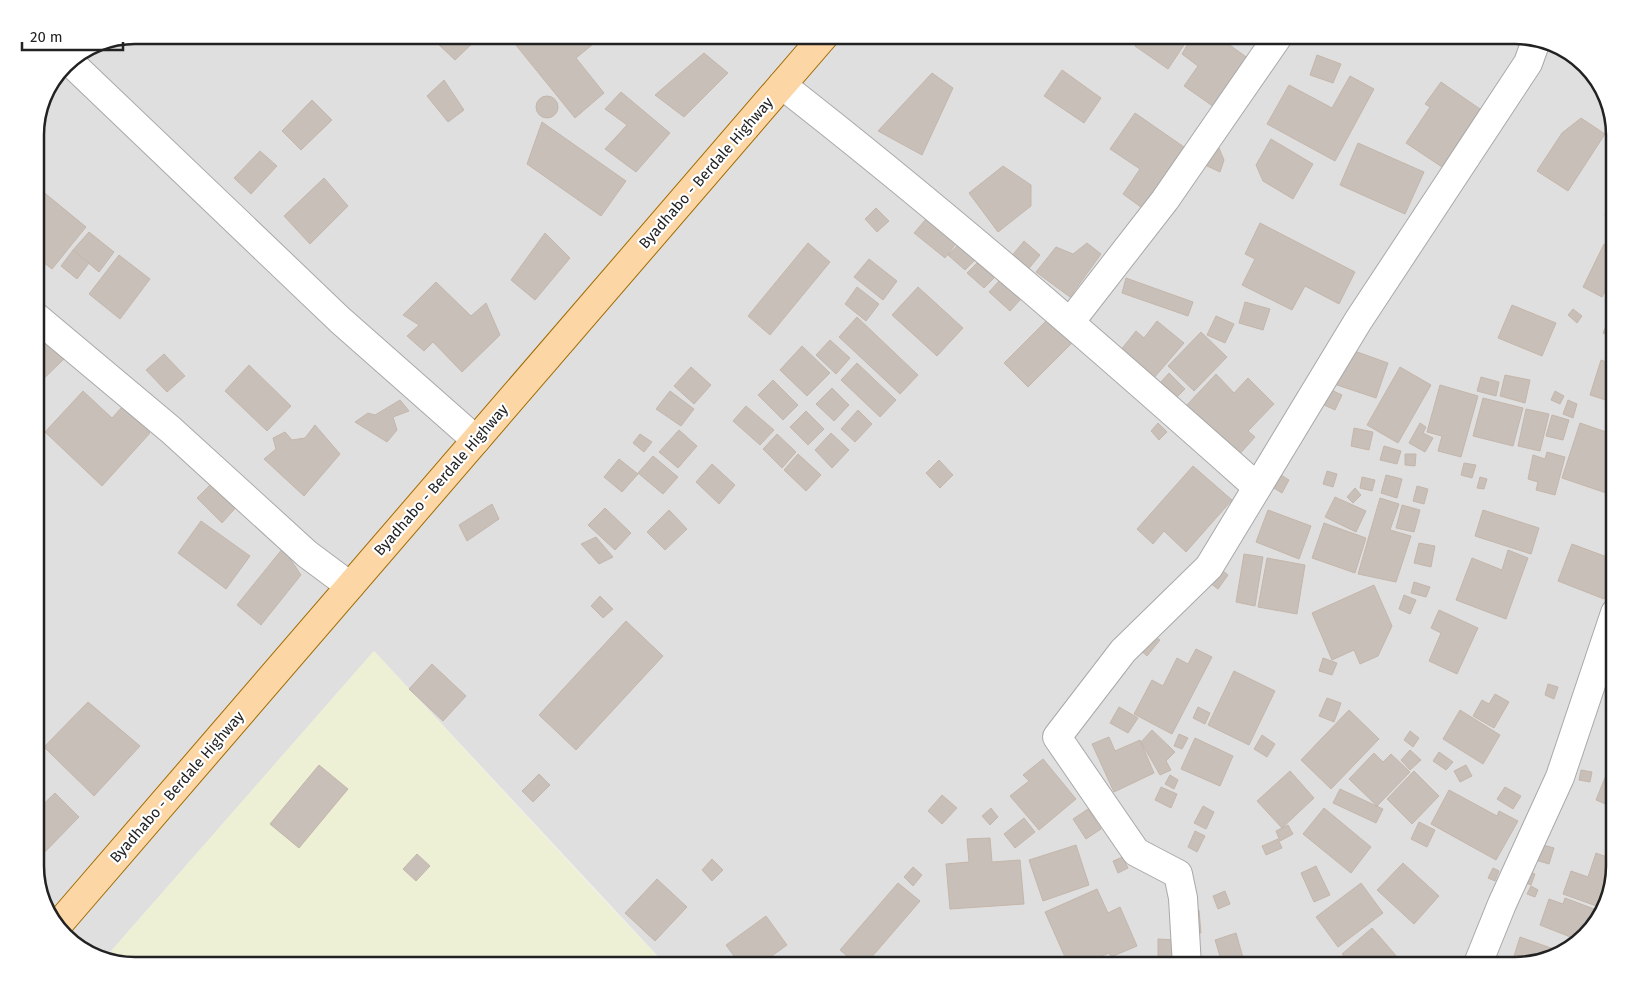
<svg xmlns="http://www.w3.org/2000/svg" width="1650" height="1001" viewBox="0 0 1650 1001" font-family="'Fira Sans',sans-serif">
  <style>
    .residential { fill: #e0dfdf }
    .farmland { fill: #eef0d5 }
    .building { fill: #c7bfb8; stroke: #c4b6ab }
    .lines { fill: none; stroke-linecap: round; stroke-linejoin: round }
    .minor-casing { stroke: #a9a9a9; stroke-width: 30 }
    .major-casing { stroke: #a06b00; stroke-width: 30 }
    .minor { stroke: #fff; stroke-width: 28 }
    .major { stroke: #fcd6a4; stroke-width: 28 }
    .labels { text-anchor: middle; stroke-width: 4.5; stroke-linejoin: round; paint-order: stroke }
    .street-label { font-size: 15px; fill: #222; stroke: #fff }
    .rim { fill: none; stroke: #222; stroke-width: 2.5 }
  </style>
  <rect width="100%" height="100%" fill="#f2efe9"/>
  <polygon class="residential" points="135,35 1515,35 1565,49 1601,85 1615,129 1615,866 1601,916 1565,952 1515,966 667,966 374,651 105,958 85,952 49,916 35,872 35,129 43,97 65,64 97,43"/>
  <polygon class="farmland" points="374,651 595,891 667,966 135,966 105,958"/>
  <g class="building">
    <polygon points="442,35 481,35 455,60 436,42"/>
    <polygon points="515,35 584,35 592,45 576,58 604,93 575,118 511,39"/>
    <polygon points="1142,35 1182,35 1188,39 1168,69 1135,46"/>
    <polygon points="1193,35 1216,35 1249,59 1214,107 1184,86 1198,66 1182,54"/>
    <polygon points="1248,35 1264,35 1260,42"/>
    <polygon points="704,53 728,73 684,117 655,95"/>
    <polygon points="1317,55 1341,64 1333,83 1310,75"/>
    <polygon points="1062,70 1101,98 1084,123 1044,96"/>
    <polygon points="932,73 953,88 922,155 878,131"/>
    <polygon points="1350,76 1374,89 1335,161 1267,124 1289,85 1332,108"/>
    <polygon points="444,80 464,110 448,122 427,96"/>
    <polygon points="1441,82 1480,109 1442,167 1406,143 1430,107 1425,104"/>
    <polygon points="621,92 670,133 636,172 605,149 627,125 605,109"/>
    <circle cx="547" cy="107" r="11"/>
    <polygon points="312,100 332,120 301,150 282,131"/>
    <polygon points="1135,113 1184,147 1142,208 1123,194 1140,169 1110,149"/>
    <polygon points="1581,118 1605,134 1568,191 1537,171 1562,133"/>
    <polygon points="542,122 626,181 601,216 527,164"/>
    <polygon points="1271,139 1313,164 1293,199 1263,181 1256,165"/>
    <polygon points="1358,143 1424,172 1405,214 1340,185"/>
    <polygon points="1219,148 1224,160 1220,172 1205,165"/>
    <polygon points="260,151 277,166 251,194 234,178"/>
    <polygon points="1003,166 1031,185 1031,206 998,232 969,193"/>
    <polygon points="324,178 348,206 310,244 284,216"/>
    <polygon points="1615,185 1615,219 1605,216"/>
    <polygon points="41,190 86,227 52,269 35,256 35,197"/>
    <polygon points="876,208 889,221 877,232 865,219"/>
    <polygon points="932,212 962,236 945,258 914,233"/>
    <polygon points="1260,223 1355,272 1339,304 1305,286 1292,310 1242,285 1255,259 1245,254"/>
    <polygon points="89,232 114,252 99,272 73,250"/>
    <polygon points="545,233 570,258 535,300 511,280"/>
    <polygon points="1024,241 1040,255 1026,272 1010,258"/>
    <polygon points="808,243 830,262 770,335 748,316"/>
    <polygon points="1087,243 1101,254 1070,297 1036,272 1056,247 1073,254"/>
    <polygon points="1604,244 1615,250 1615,272 1602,297 1583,287"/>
    <polygon points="958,245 975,260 965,270 948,255"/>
    <polygon points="73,250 89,263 77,279 61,266"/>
    <polygon points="119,255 150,279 120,319 89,294"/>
    <polygon points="869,259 897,281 883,300 854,277"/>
    <polygon points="977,263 994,278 984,288 967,273"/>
    <polygon points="1126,278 1193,302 1188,316 1122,293"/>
    <polygon points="1000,280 1021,299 1010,311 989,292"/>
    <polygon points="436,282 471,316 486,303 500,335 462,372 433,342 424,351 407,336 419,325 403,315"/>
    <polygon points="857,287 879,304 866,321 845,304"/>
    <polygon points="918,287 963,328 937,356 892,315"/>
    <polygon points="1245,302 1270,309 1263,330 1239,323"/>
    <polygon points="1512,305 1556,323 1542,356 1498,338"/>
    <polygon points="1573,309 1582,316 1577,323 1568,315"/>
    <polygon points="1216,316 1234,324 1225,343 1207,335"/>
    <polygon points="857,317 918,375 900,394 839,337"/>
    <polygon points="1049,318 1073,342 1028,387 1004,363"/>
    <polygon points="1609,320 1615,322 1615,339 1603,333"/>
    <polygon points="1157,321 1184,343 1153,379 1120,351 1136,331 1144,338"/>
    <polygon points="35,327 65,358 35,387"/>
    <polygon points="1201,332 1227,357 1194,391 1168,366"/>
    <polygon points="830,340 850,358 836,374 816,355"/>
    <polygon points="802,346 830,373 807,396 780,370"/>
    <polygon points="1349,349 1388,363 1376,398 1337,385"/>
    <polygon points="164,354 185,376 167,392 146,370"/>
    <polygon points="1601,360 1615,365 1615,403 1590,395"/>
    <polygon points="857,363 896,400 880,417 841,380"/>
    <polygon points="249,365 291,406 267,431 225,391"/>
    <polygon points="691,367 711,385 694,404 674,386"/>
    <polygon points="1400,367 1431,385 1398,443 1367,425"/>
    <polygon points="1169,373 1185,389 1176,398 1160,383"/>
    <polygon points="1216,374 1234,393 1248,378 1274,404 1248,431 1255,437 1237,457 1185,407"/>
    <polygon points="1505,375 1530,380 1525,403 1500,396"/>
    <polygon points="1481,377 1499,382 1496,396 1477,391"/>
    <polygon points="773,380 798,405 783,420 758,395"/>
    <polygon points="1440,385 1478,396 1461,457 1438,451 1442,436 1427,432"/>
    <polygon points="832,388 849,405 834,421 816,404"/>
    <polygon points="1327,388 1342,395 1335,410 1320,403"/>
    <polygon points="83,391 112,418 122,407 150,433 102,486 45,432"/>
    <polygon points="670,391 694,409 681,426 656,409"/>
    <polygon points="1555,391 1564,396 1560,404 1551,400"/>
    <polygon points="1483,398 1523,408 1513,446 1473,436"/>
    <polygon points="400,400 409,411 393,417 397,430 387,442 355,422 368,413 375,415"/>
    <polygon points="1568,400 1577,404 1573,418 1563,414"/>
    <polygon points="746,406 774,430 760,445 733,421"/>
    <polygon points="1526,409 1549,414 1540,451 1518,446"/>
    <polygon points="858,410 872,424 855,442 841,429"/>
    <polygon points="806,411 824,429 808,445 790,427"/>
    <polygon points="1552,415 1569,420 1563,440 1546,436"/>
    <polygon points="1158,423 1167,432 1159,440 1151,431"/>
    <polygon points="1420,423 1426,427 1423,433 1433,438 1425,452 1409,443"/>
    <polygon points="1580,423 1615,435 1615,496 1562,478"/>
    <polygon points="315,425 340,454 304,496 264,459 276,449 273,438 285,432 292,440 305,438"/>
    <polygon points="1354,428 1373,432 1369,450 1351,446"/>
    <polygon points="679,430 697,446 678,468 659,452"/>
    <polygon points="831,433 849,450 832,468 815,450"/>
    <polygon points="640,434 652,442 644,452 633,443"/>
    <polygon points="777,434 796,452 782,468 763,449"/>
    <polygon points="1384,446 1401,451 1397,464 1380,460"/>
    <polygon points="1547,452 1565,457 1555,495 1536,490 1538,482 1528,479 1533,455 1545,459"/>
    <polygon points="798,454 821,475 806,491 784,470"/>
    <polygon points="1405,454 1416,454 1415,466 1405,465"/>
    <polygon points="653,456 678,477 663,494 638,473"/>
    <polygon points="619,459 638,474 622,492 604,477"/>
    <polygon points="939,460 953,475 940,488 926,473"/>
    <polygon points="1464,463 1476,465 1472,478 1461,475"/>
    <polygon points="712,464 735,485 719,504 696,482"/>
    <polygon points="1193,466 1232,500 1186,552 1164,531 1153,544 1137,529"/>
    <polygon points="1327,471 1337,474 1333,487 1323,484"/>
    <polygon points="1281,475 1289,480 1282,493 1274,488"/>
    <polygon points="1386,475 1402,479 1397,498 1381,493"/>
    <polygon points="1362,477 1375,480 1372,491 1360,488"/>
    <polygon points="1480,477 1487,479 1484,489 1477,488"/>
    <polygon points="213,482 238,505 222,523 197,498"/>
    <polygon points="1417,486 1428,489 1424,504 1413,501"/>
    <polygon points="1355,488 1361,495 1353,503 1347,497"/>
    <polygon points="1335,497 1366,511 1356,532 1325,517"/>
    <polygon points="1380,498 1399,504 1390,530 1411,536 1396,582 1358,574"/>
    <polygon points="492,504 499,519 467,541 459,525"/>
    <polygon points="1402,505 1420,510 1414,532 1396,528"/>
    <polygon points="605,508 631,533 615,550 588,525"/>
    <polygon points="669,510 687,529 665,550 647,532"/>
    <polygon points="1268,510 1311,526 1299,559 1256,542"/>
    <polygon points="1483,510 1539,528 1531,554 1475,536"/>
    <polygon points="201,521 250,556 226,589 178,553"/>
    <polygon points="1324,523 1366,538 1355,573 1312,558"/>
    <polygon points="596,537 613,557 599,564 581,544"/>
    <polygon points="1419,543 1435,546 1431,567 1414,563"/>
    <polygon points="1572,544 1615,560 1615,570 1604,599 1558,581"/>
    <polygon points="283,548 301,575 261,625 237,605"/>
    <polygon points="1508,550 1528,558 1506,619 1456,600 1472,558 1502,570"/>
    <polygon points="1244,554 1263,557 1255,606 1236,602"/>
    <polygon points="1267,558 1305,565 1297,614 1258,607"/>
    <polygon points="1217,566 1228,575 1218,589 1206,580"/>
    <polygon points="1414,582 1430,587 1426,597 1411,593"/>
    <polygon points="1374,585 1392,626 1378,656 1360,664 1354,650 1332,660 1312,613"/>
    <polygon points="1404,595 1416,600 1410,614 1399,609"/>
    <polygon points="600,596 613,609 603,618 591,606"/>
    <polygon points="1439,610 1478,628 1457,674 1429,661 1441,633 1431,628"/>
    <polygon points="626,621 663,656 576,750 539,715"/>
    <polygon points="1150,632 1160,640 1147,656 1138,648"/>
    <polygon points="1196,649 1212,657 1172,734 1134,714 1152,680 1163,686 1177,658 1188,664"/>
    <polygon points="1323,658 1337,663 1332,675 1319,671"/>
    <polygon points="432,664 466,696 443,721 409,689"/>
    <polygon points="1234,671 1275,691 1249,745 1208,725"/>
    <polygon points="1548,684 1558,687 1554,699 1545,695"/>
    <polygon points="1495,694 1509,702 1494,728 1473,716 1482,700 1489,704"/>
    <polygon points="1327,698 1341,703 1334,722 1319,716"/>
    <polygon points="88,702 140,746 94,796 44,747"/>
    <polygon points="1119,707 1138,718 1128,733 1110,723"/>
    <polygon points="1198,707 1210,713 1205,724 1193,718"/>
    <polygon points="1349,710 1379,739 1331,789 1301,760"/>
    <polygon points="1460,710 1500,735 1483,764 1443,739"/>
    <polygon points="1152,730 1175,752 1166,761 1171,770 1160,775 1141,742"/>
    <polygon points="1410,731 1419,738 1413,747 1404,740"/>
    <polygon points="1179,734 1188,738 1182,749 1174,746"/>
    <polygon points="1262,735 1275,744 1267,757 1254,749"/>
    <polygon points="1109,737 1115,751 1140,740 1154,773 1114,792 1092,744"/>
    <polygon points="1195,738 1233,756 1220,786 1181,769"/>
    <polygon points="1410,750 1421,760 1410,770 1401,760"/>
    <polygon points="1439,752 1453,762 1446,770 1433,761"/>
    <polygon points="1374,753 1383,762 1391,754 1410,772 1377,806 1349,779"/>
    <polygon points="1615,753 1615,808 1596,800"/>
    <polygon points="1043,759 1076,799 1039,830 1010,796 1029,781 1023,775"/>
    <polygon points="319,765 348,789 299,848 270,824"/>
    <polygon points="1466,765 1472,776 1460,782 1454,771"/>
    <polygon points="1581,770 1592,772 1590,782 1579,780"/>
    <polygon points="1290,771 1314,798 1282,828 1257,801"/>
    <polygon points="1414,771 1439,796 1412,824 1387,799"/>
    <polygon points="539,774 550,785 533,802 522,791"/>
    <polygon points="1170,775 1178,780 1174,789 1165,784"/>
    <polygon points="1161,787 1177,794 1171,808 1155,800"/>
    <polygon points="1505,787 1521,796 1513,809 1497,799"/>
    <polygon points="1340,789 1383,809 1376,823 1333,803"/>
    <polygon points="1449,790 1497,816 1499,811 1518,821 1496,860 1431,824"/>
    <polygon points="55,793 79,817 41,856 35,850 35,812"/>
    <polygon points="942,795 957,808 942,824 928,811"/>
    <polygon points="1203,806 1214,812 1206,829 1194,823"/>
    <polygon points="991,808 998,817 990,825 982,816"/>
    <polygon points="1324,808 1371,847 1351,873 1303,834"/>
    <polygon points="1088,809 1101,829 1086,839 1073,819"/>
    <polygon points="1024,818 1035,832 1015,848 1004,834"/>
    <polygon points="1419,822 1435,830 1427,847 1411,839"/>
    <polygon points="1288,825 1293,834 1280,841 1276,831"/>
    <polygon points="1195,831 1205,836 1197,852 1188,847"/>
    <polygon points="990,838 992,862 1020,860 1024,904 950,909 946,864 969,862 967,839"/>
    <polygon points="1278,839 1282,848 1266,855 1262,846"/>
    <polygon points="1536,843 1554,848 1549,864 1532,859"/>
    <polygon points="1076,845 1089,885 1043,901 1029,860"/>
    <polygon points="1596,853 1615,860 1602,908 1563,894 1571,871 1588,877"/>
    <polygon points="417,854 430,866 416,881 403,869"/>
    <polygon points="1123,857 1128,868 1118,873 1113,861"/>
    <polygon points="712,859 723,870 712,881 702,870"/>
    <polygon points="1403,863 1439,896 1414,924 1377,890"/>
    <polygon points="1316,866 1330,895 1314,902 1301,873"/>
    <polygon points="913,867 922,875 913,886 904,877"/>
    <polygon points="1493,868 1499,871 1495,881 1488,878"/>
    <polygon points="1525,870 1535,874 1531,885 1521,881"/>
    <polygon points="657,879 687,907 655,941 625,913"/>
    <polygon points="898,883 920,901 864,966 859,966 840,950"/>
    <polygon points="1361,883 1383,913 1338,947 1316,917"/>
    <polygon points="1531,886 1538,890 1535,897 1527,894"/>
    <polygon points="1097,889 1108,913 1120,907 1137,946 1111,957 1109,953 1080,966 1069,966 1045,912"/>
    <polygon points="1225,891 1230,904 1218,909 1213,896"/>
    <polygon points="1565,898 1602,912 1601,916 1578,940 1540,925 1549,899 1563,904"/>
    <polygon points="1187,910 1199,910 1201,933 1189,934"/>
    <polygon points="766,916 787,945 758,966 741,966 726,945"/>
    <polygon points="1372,928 1405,966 1353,966 1342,954"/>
    <polygon points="1236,933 1244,961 1223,966 1215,940"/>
    <polygon points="1520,937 1565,953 1526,963 1513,959"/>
    <polygon points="1158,939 1178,940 1177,958 1158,958"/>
  </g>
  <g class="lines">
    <defs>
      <g id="minor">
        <polyline points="69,61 340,320 476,440"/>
        <path d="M782 85C946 213 1102 349 1257 487"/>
        <polyline points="35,316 171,430 307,554 350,586"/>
        <polyline points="1071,321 1165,200 1279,35"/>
        <polyline points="1187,966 1183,898 1178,874 1136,852 1057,737 1123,651 1209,567 1358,321 1528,63 1536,41"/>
        <polyline points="1477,966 1502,904 1560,777 1615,613"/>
      </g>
      <polyline id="major" points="58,925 825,35"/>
    </defs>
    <use href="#minor" class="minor-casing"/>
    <use href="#major" class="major-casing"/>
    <use href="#minor" class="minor"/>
    <use href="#major" class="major"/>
  </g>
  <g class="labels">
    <g class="street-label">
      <text transform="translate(706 173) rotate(-49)" y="5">Byadhabo - Berdale Highway</text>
      <text transform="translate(441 480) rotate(-49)" y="5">Byadhabo - Berdale Highway</text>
      <text transform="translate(177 787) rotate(-49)" y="5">Byadhabo - Berdale Highway</text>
    </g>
  </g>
  <path d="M0 0H1650V1001H0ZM135 44H1515A91 91 0 0 1 1606 135V866A91 91 0 0 1 1515 957H135A91 91 0 0 1 44 866V135A91 91 0 0 1 135 44Z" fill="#fff" fill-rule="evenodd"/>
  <path class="rim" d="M135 44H1515A91 91 0 0 1 1606 135V866A91 91 0 0 1 1515 957H135A91 91 0 0 1 44 866V135A91 91 0 0 1 135 44Z"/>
  <path d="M22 42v8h101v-8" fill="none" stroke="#222222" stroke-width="2.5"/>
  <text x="30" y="42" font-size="15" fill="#222222" stroke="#ffffff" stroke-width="4" paint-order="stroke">20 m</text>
</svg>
